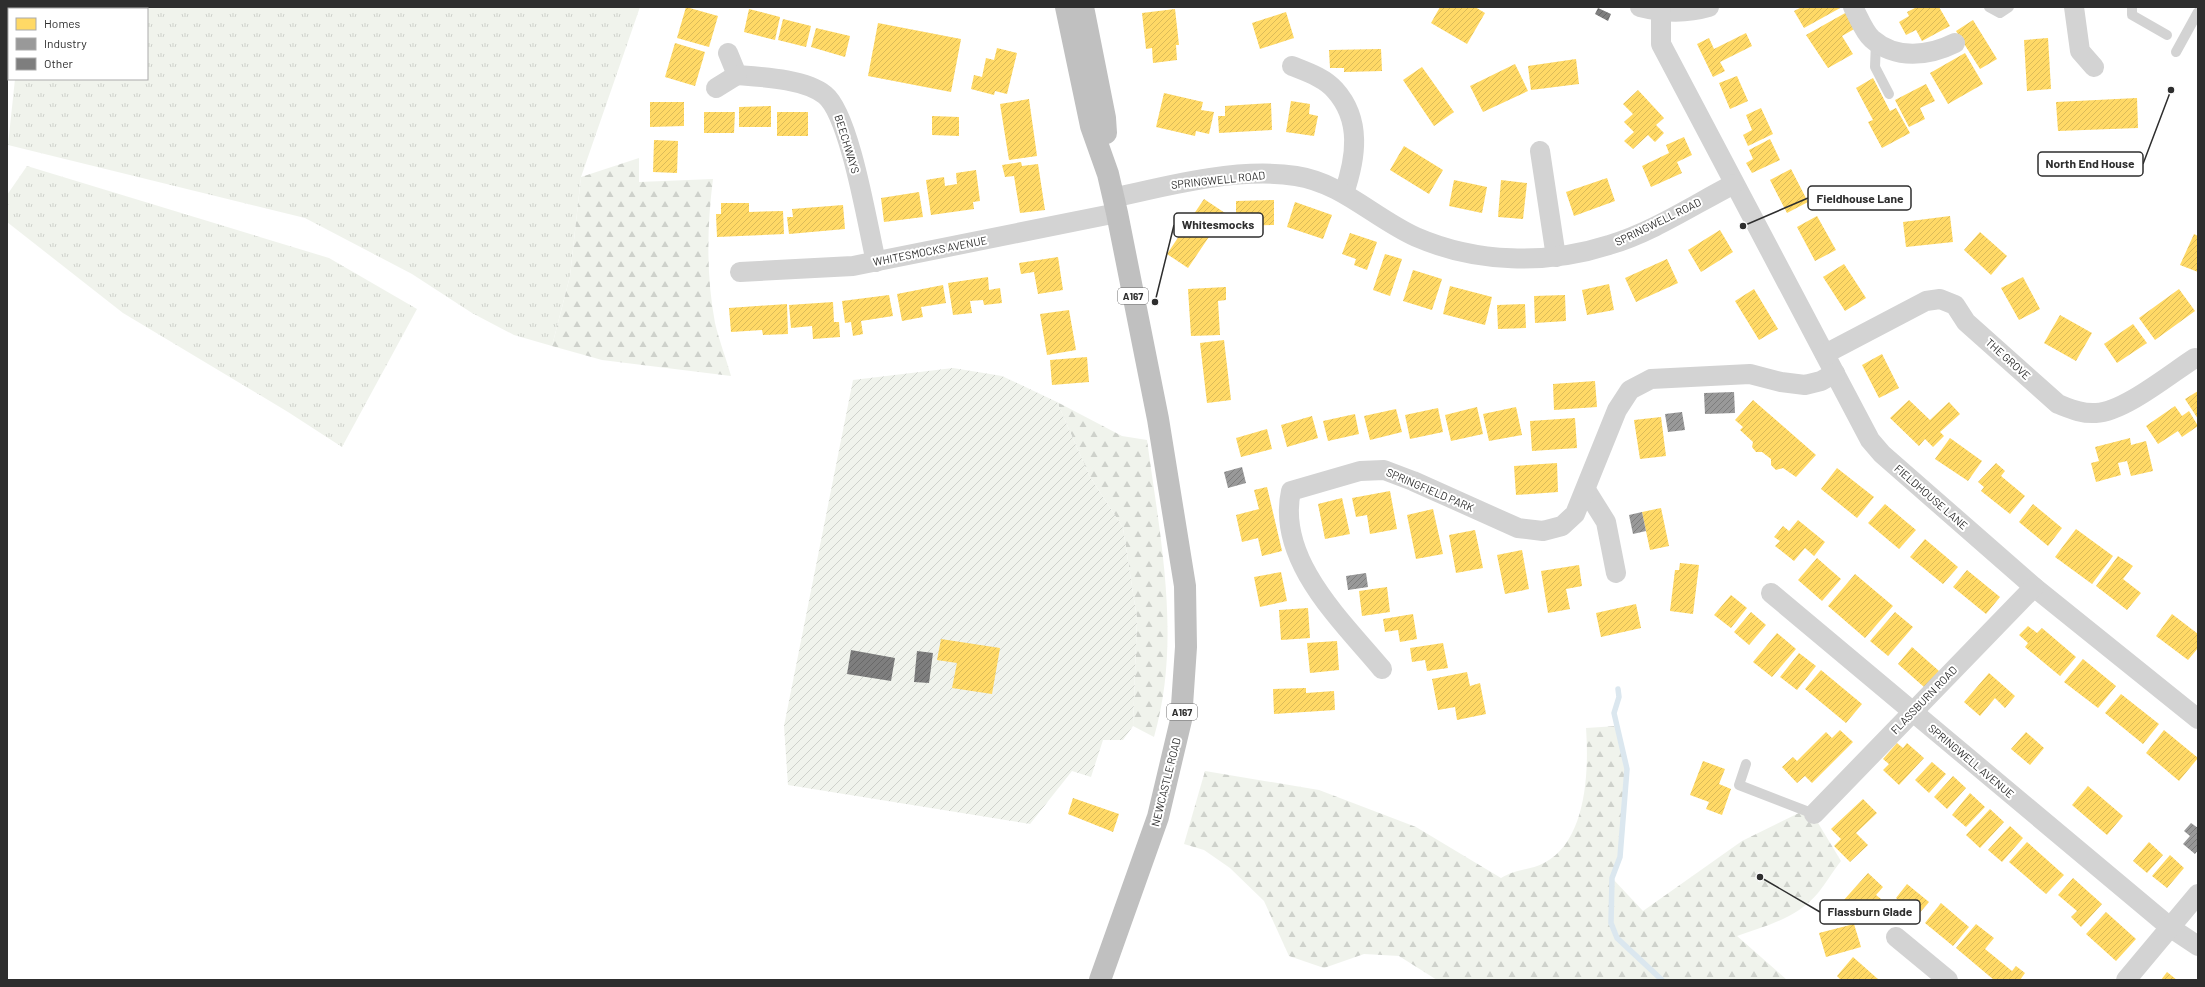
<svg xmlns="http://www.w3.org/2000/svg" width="2205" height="987" viewBox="0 0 2205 987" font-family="Barlow,sans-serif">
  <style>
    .grass { fill: url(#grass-tufts) }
    .forest { fill: url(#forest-firs) }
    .garden { fill: url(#garden-furrows) }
    .homes { fill: url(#homes-hatch) }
    .industry { fill: url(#industry-hatch) }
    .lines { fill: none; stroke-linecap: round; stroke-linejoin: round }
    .stream { stroke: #dbe7ef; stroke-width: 5.5 }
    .building { fill: url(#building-hatch) }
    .lane { stroke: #d3d3d3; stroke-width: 10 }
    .street { stroke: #d3d3d3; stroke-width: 20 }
    .highway { stroke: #c0c0c0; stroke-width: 22 }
    .labels { text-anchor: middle; stroke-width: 4; stroke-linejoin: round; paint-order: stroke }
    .shield { fill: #fff; stroke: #6d6d6d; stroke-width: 1 }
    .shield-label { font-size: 10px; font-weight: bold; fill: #2e2e2e }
    .street-label { font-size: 11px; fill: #2e2e2e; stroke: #fff }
    .leader { fill: none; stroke: #2e2e2e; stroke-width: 1.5 }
    .callout-dot { fill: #2e2e2e; stroke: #fff; stroke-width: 1.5 }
    .callout { fill: #fff; stroke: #2e2e2e; stroke-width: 1.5 }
    .callout-label { font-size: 12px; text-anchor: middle; font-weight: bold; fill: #2e2e2e }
  </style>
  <defs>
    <pattern id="grass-tufts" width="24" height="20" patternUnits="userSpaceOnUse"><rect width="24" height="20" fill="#f0f3ec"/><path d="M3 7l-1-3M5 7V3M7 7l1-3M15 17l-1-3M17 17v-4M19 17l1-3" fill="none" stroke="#ced1cb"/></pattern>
    <pattern id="forest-firs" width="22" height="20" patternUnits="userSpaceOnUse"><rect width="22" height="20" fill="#f0f3ec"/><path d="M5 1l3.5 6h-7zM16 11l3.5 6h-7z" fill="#ced1cb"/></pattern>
    <pattern id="garden-furrows" width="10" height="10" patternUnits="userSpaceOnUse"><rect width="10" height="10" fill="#f0f3ec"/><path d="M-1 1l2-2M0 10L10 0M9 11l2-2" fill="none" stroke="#ced1cb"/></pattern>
    <pattern id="homes-hatch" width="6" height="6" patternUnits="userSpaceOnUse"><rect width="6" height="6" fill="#ffd966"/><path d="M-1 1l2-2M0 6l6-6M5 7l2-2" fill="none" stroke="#dbbb59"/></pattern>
    <pattern id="industry-hatch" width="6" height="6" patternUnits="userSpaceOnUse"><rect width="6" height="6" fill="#999"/><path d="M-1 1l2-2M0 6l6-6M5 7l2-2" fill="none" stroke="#7d7d7d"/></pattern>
    <pattern id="building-hatch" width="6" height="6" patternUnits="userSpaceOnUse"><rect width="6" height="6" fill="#7e7e7e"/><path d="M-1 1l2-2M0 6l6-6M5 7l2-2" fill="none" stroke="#686868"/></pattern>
  </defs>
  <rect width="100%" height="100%" fill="#fff"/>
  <g class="grass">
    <polygon points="22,7 640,7 581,177 570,276 552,346 514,335 472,313 412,274 305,218 8,145 15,79 147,79 147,9 22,9"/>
    <polygon points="27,166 329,258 417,309 342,447 288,412 123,313 7,222 7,195"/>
  </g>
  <g class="forest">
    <path d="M639 158V182L713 179C707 226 706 275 715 323 719 340 726 358 731 376L602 360 552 346 570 276 581 177Z"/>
    <path d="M1057 402 1122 436 1147 440C1160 537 1182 640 1154 737L1133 726 1137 619 1123 528 1089 475Z"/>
    <path d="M1617 726 1627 769 1620 857 1612 878 1643 911 1742 841 1809 808 1841 861C1833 871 1826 883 1818 893 1797 918 1766 926 1737 936L1787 980H1437L1399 956 1364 954 1324 968 1289 956 1264 901 1230 868 1204 850 1184 844 1205 771 1319 790 1416 827 1501 878C1516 869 1531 870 1544 863 1587 841 1589 770 1586 728Z"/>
  </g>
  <polygon class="garden" points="953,368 1002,376 1057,402 1089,475 1123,528 1137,619 1133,726 1123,740 1103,740 1091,777 1072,771 1030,824 788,785 784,726 853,380"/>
  <g class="homes">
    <polygon points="686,7 718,16 709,47 677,38"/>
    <polygon points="1440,7 1475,7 1485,13 1467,44 1431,23"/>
    <polygon points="1802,7 1842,7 1804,28 1794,11"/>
    <polygon points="1917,7 1939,7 1950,26 1922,41 1916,30 1906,35 1899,22 1909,16 1907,12"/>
    <polygon points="749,9 780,17 775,40 744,32"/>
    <polygon points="1175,9 1179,45 1176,45 1177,60 1153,63 1152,48 1146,49 1142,13"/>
    <polygon points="1286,12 1294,38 1260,49 1252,23"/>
    <polygon points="1847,12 1856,28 1842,36 1853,54 1828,68 1806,35"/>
    <polygon points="783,19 811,26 806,47 778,40"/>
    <polygon points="1973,20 1997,59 1980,69 1956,31"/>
    <polygon points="878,23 961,39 951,92 868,76"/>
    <polygon points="816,28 850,36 845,57 811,47"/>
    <polygon points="1746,33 1752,46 1720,62 1725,71 1713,77 1697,44 1709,38 1714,49"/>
    <polygon points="2048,38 2051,89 2027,91 2024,40"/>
    <polygon points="675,43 705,52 695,86 665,77"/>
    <polygon points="997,48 1017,53 1007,94 995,91 994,95 971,89 974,75 982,77 986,58 994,60"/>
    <polygon points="1381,49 1382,71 1344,72 1344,68 1330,68 1329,50"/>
    <polygon points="1965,53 1983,84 1948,104 1930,73"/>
    <polygon points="1576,59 1579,84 1531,90 1528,66"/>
    <polygon points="1515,64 1528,91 1483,112 1470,86"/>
    <polygon points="1422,67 1454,112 1434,126 1403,80"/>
    <polygon points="1737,76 1748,101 1730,109 1719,83"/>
    <polygon points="1873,78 1890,111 1896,108 1910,133 1882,148 1868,122 1873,120 1856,88"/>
    <polygon points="1926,84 1935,101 1920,108 1925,119 1909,127 1895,100"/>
    <polygon points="1638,90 1664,118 1656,125 1664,133 1655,142 1648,135 1633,149 1624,141 1634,132 1624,122 1633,114 1623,104"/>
    <polygon points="1164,93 1203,102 1201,110 1214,112 1209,134 1196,131 1195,136 1156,127"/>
    <polygon points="2137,98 2138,128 2058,131 2056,102"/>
    <polygon points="1029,99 1037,156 1009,160 1000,104"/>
    <polygon points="1291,101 1310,104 1309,114 1318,116 1314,136 1286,132"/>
    <polygon points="650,102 684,102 684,126 650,127"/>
    <polygon points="1271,103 1272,130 1219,133 1218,116 1225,116 1225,106"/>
    <polygon points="771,106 771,127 739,127 739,107"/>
    <polygon points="1761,108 1773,134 1748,146 1743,135 1752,130 1746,115"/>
    <polygon points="704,112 735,112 734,133 704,133"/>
    <rect x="777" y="112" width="31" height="24"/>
    <polygon points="932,116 959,117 959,136 932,135"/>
    <polygon points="1684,137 1692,155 1677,162 1682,173 1651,187 1642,166 1669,153 1666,145"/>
    <polygon points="1770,139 1780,160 1752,173 1746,163 1753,159 1749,150"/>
    <polygon points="654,140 678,141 677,173 653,172"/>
    <polygon points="1404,146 1443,170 1429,194 1390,170"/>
    <polygon points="1021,162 1022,166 1038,164 1045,210 1020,213 1014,176 1005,177 1002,165"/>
    <polygon points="1791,169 1808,202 1787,213 1770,180"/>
    <polygon points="976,170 980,201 973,202 974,209 931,215 926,180 944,177 945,186 957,184 956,173"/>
    <polygon points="1607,178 1615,201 1574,216 1566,192"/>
    <polygon points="1454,180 1487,187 1482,213 1449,206"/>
    <polygon points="1501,180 1527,183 1523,219 1498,217"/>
    <polygon points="919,192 923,217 884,222 881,198"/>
    <polygon points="1204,199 1225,213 1188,268 1167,254"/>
    <polygon points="1274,200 1274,225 1236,226 1236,201"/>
    <polygon points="1295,202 1332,215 1323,239 1287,227"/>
    <polygon points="721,203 749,203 749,212 783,211 784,234 717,237 716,214 721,214"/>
    <polygon points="843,205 845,229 789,234 787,217 793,217 792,209"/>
    <polygon points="1817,216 1836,250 1815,261 1797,227"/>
    <polygon points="1950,216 1953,242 1906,247 1903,222"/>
    <polygon points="1720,230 1733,252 1701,272 1688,250"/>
    <polygon points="1980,232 2007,256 1991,275 1964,250"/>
    <polygon points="1350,233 1377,242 1367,270 1354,265 1356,259 1342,254"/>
    <polygon points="2194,234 2198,236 2198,272 2180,265"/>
    <polygon points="1385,254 1402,259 1390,296 1373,290"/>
    <polygon points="1058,257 1063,290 1038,294 1034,272 1021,274 1019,263"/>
    <polygon points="1667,259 1678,283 1636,302 1625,278"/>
    <polygon points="1844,264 1866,298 1845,311 1823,277"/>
    <polygon points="1413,270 1442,279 1432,310 1403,301"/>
    <polygon points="988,277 989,290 1000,288 1002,303 984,305 983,300 970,301 972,313 953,315 948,283"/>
    <polygon points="2023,277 2040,309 2019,320 2001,288"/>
    <polygon points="1609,284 1614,310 1587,315 1582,290"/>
    <polygon points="943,285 946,303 921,307 923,317 902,321 897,294"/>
    <polygon points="1450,286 1492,297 1485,325 1443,314"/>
    <polygon points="1226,287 1226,300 1218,301 1220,335 1191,336 1188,289"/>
    <polygon points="1754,289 1778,329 1759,340 1735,301"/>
    <polygon points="2179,289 2195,311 2155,340 2139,318"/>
    <polygon points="889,295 893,316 861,321 863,334 853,336 851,322 845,323 842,301"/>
    <polygon points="1565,295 1566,321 1535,323 1534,296"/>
    <polygon points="833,302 834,322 839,322 840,337 813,339 812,326 791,328 789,305"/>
    <polygon points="787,304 788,334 763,335 762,330 731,332 729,308"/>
    <polygon points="1525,304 1526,328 1498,329 1497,305"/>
    <polygon points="1069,310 1076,350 1047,355 1040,314"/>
    <polygon points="2060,315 2092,333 2076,361 2044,343"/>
    <polygon points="2133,324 2147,343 2117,363 2104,344"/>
    <polygon points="1224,340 1231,400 1207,403 1200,343"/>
    <polygon points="1882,354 1899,388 1879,398 1862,365"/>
    <polygon points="1087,357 1089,382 1052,385 1050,360"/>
    <polygon points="1595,381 1597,407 1554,410 1553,384"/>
    <polygon points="2198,391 2198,419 2185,399"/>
    <polygon points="1753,400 1816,455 1796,477 1783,468 1776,470 1771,465 1771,459 1762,452 1756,452 1752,447 1753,442 1740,430 1743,427 1735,420"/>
    <polygon points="1909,400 1930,420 1949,402 1960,414 1940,432 1944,436 1933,447 1925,439 1919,446 1890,418"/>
    <polygon points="2175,406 2182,416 2189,411 2198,426 2182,437 2178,431 2158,444 2146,426"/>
    <polygon points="1477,407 1483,434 1451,441 1445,415"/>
    <polygon points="1516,407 1522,435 1489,441 1483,414"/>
    <polygon points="1438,408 1443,432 1410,439 1405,415"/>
    <polygon points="1396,409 1402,432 1370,440 1364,416"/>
    <polygon points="1355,414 1359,434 1328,441 1323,421"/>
    <polygon points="1312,416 1318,438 1287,447 1281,425"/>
    <polygon points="1661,417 1666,456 1640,459 1634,420"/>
    <polygon points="1575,418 1577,448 1532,451 1530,421"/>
    <polygon points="1267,429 1272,449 1241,457 1236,438"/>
    <polygon points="1950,438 1982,461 1968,481 1935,459"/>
    <polygon points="2130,438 2131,445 2146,441 2153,471 2131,476 2127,461 2118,463 2121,475 2096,482 2091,463 2099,461 2095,447"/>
    <polygon points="1557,463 1558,492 1516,495 1514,466"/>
    <polygon points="1996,463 2005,471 2001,476 2025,496 2010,514 1981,491 1984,487 1978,482"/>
    <polygon points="1837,468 1874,497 1857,518 1821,489"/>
    <polygon points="1267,487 1282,551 1262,556 1258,538 1242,542 1236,515 1259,509 1254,490"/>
    <polygon points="1390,491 1397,529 1370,534 1367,515 1356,517 1352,498"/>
    <polygon points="1342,498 1350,534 1325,539 1318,504"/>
    <polygon points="1885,504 1916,530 1899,549 1868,523"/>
    <polygon points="2033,504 2062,528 2048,546 2019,522"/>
    <polygon points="1661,508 1669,546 1650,550 1642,512"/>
    <polygon points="1433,509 1443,554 1416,559 1407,515"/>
    <polygon points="1798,520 1825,542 1814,556 1805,548 1794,561 1775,546 1780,541 1774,537 1783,526 1789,531"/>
    <polygon points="2076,529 2113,556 2092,584 2055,557"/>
    <polygon points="1475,530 1483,568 1456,573 1449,535"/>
    <polygon points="1925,539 1958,567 1943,584 1910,557"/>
    <polygon points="1522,550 1529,589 1505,594 1497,555"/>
    <polygon points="2118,556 2133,566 2123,579 2141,593 2127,610 2096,586"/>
    <polygon points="1817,558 1841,579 1822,601 1798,580"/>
    <polygon points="1680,563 1699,565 1693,614 1670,611 1675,570 1679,570"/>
    <polygon points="1579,565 1582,586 1566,589 1570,609 1548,613 1541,571"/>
    <polygon points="1967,570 2000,597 1986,614 1953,587"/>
    <polygon points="1281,572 1287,601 1260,607 1254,577"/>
    <polygon points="1855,574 1893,606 1865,638 1828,606"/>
    <polygon points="1387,587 1390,612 1362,616 1359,591"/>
    <polygon points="1731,595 1747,608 1731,628 1714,615"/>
    <polygon points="1636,604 1641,628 1601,637 1596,613"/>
    <polygon points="1308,608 1310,638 1281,640 1279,610"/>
    <polygon points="1751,612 1766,625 1749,645 1734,632"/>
    <polygon points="1895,612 1913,627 1888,656 1870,641"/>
    <polygon points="1413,614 1417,639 1400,642 1398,630 1385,632 1383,619"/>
    <polygon points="2172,614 2198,634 2198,648 2188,660 2156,636"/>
    <polygon points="2028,626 2037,633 2042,628 2076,657 2060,676 2025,647 2028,643 2019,635"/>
    <polygon points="1777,633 1796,649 1772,677 1753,662"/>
    <polygon points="941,639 1000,648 992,694 952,688 957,663 937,660"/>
    <polygon points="1337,641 1339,670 1310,673 1307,643"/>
    <polygon points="1443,643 1448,668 1427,671 1425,660 1412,662 1410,648"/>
    <polygon points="1912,647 1939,671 1924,687 1898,664"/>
    <polygon points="1799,653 1816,666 1797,690 1780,677"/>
    <polygon points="2083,659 2116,686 2098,708 2064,682"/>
    <polygon points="1821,670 1862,704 1846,723 1805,689"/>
    <polygon points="1467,672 1470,686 1480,683 1486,714 1457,720 1455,707 1438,710 1432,679"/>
    <polygon points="1989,673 2015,696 2005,708 1995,698 1980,716 1964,702"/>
    <polygon points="1306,688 1306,693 1334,691 1335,710 1274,714 1273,689"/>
    <polygon points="2121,694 2159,724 2143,744 2105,713"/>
    <polygon points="1840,730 1853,742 1812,783 1805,776 1797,783 1782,767 1793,757 1797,761 1826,732 1832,738"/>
    <polygon points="2164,730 2198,758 2179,781 2146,753"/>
    <polygon points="2026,732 2044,748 2030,765 2011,749"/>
    <polygon points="1897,743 1903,748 1907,743 1924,758 1899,785 1883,770 1889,764 1883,759"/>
    <polygon points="1703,761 1725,769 1719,784 1731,789 1722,815 1706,809 1709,802 1690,795"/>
    <polygon points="1932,762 1946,774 1929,793 1915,780"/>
    <polygon points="1953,776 1966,788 1947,809 1934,797"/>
    <polygon points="2088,786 2123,816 2107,835 2072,805"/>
    <polygon points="1970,793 1985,807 1966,827 1952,815"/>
    <polygon points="1073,798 1119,814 1113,832 1068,814"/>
    <polygon points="1863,799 1877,813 1856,833 1868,845 1850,862 1834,846 1841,839 1831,829"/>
    <polygon points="1990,809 2004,822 1980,848 1966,835"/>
    <polygon points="2010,826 2023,838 2002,862 1988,850"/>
    <polygon points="2027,842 2064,875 2046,894 2009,862"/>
    <polygon points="2149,842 2163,855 2147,873 2133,861"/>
    <polygon points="2170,855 2184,868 2167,888 2152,876"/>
    <polygon points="1868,873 1883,887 1876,895 1881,899 1863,920 1843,901"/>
    <polygon points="2073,878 2102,904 2081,927 2071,917 2077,911 2058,895"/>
    <polygon points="1907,884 1929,902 1917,916 1896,898"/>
    <polygon points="1941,903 1969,927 1953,946 1925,923"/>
    <polygon points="2106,912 2136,939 2116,961 2086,934"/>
    <polygon points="1854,924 1861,947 1826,957 1819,933"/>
    <polygon points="1976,924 1994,938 1985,949 2012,971 2016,966 2025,973 2020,980 1994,980 1956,948"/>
    <polygon points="1853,957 1879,980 1841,980 1837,976"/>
    <polygon points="2167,972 2177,980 2161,980"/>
  </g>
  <g class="industry">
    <polygon points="1734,392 1735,413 1705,414 1704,393"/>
    <polygon points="1682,412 1685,430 1668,432 1665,414"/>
    <polygon points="1242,467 1246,483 1228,488 1224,472"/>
    <polygon points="1642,512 1646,531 1633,534 1629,515"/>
    <polygon points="1366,573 1368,587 1348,590 1346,576"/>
    <polygon points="2191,823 2198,828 2198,850 2195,854 2183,844 2190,836 2184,831"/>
  </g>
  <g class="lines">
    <polyline class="stream" points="1618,689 1619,697 1614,713 1627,769 1620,857 1612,878 1611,923 1617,938 1662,980"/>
  </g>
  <g class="building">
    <polygon points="1598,8 1611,14 1608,21 1595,14"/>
    <polygon points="851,650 895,658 891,681 847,674"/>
    <polygon points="917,651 933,653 929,683 914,682"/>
  </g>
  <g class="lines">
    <g class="lane">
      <polyline points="1989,7 2000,13 2009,7"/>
      <polyline points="2132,7 2132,15 2167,35"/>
      <polyline points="1876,42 1875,67 1889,94"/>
      <polyline points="2176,52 2198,12"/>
      <polyline points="1746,764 1739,785 1814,814"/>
    </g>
    <g class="street">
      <path d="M1640 7C1664 13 1685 14 1709 7"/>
      <path d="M1853 7C1858 16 1864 32 1872 39 1896 60 1929 56 1955 43"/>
      <polyline points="2074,7 2080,51 2094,67"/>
      <polyline points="1661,12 1661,44 1870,440 1882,454 2034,587 2198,719"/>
      <path d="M728 53 737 75C762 77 805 79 825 95 850 115 868 228 876 262"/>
      <path d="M1292 66C1307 72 1325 78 1335 90 1362 120 1356 158 1344 193"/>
      <polyline points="716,88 737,75"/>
      <polyline points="1540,151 1556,257"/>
      <path d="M1113 198C1169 185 1239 167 1296 176 1342 183 1374 218 1416 237 1476 263 1547 265 1609 245 1653 232 1693 205 1734 184"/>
      <polyline points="740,272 853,266 1117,213"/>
      <path d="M1825 354 1926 301 1940 299 1955 305 1966 322 2058 404C2071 409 2082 414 2096 413 2124 412 2170 374 2195 358"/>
      <polyline points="1586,490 1606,522 1616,573"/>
      <polyline points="1771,593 2171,928 2198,946"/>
      <path d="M1382 669C1342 621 1276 560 1291 491L1360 471 1384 470 1413 481 1518 528 1543 531 1562 526 1575 514 1617 410 1630 390 1651 379 1750 374 1781 382 1805 385 1821 381 1835 373"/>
      <polyline points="1814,814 2034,587"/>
      <polyline points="1896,937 1948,980"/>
      <polyline points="2126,980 2198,894"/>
    </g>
    <g class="highway">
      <polyline points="1066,7 1091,126 1108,174 1117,213 1158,419 1185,586 1186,647 1181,720 1158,817 1100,980"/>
      <polyline points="1083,7 1105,118 1106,133"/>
    </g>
  </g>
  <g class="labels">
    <g class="shield">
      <rect x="1118" y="288" width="30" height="16" rx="3"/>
      <rect x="1167" y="704" width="30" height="16" rx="3"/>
    </g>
    <g class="shield-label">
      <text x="1133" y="300">A167</text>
      <text x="1182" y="716">A167</text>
    </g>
    <g class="street-label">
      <text transform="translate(847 144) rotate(73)" y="4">BEECHWAYS</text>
      <text transform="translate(1218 180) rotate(-6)" y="4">SPRINGWELL ROAD</text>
      <text transform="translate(1658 222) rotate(-26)" y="4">SPRINGWELL ROAD</text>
      <text transform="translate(930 251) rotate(-11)" y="4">WHITESMOCKS AVENUE</text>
      <text transform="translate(2008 359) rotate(42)" y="4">THE GROVE</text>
      <text transform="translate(1430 490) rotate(23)" y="4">SPRINGFIELD PARK</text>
      <text transform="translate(1931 497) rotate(41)" y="4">FIELDHOUSE LANE</text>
      <text transform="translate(1924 700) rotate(-46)" y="4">FLASSBURN ROAD</text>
      <text transform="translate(1971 761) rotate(40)" y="4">SPRINGWELL AVENUE</text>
      <text transform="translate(1166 782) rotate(-76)" y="4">NEWCASTLE ROAD</text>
    </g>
  </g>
  <path class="leader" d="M2171 90L2143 164M1743 226L1808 198M1155 302L1174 225M1760 877L1820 912"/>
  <g class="callout-dot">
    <circle cx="2171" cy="90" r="4"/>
    <circle cx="1743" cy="226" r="4"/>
    <circle cx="1155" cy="302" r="4"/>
    <circle cx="1760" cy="877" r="4"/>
  </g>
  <g class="callout">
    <rect x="2038" y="152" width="105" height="24" rx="4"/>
    <rect x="1808" y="186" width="103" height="24" rx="4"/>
    <rect x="1174" y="213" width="89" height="24" rx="4"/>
    <rect x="1820" y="900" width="100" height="24" rx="4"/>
  </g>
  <g class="callout-label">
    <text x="2090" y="168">North End House</text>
    <text x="1860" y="203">Fieldhouse Lane</text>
    <text x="1218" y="229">Whitesmocks</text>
    <text x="1870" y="916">Flassburn Glade</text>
  </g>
  <rect width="2205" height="987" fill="none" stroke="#2e2e2e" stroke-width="16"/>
  <rect x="8" y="8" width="140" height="72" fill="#ffffff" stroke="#ababab"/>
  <rect x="16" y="18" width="20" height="12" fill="#ffd966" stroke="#ababab"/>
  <text x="44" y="28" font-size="12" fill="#2e2e2e">Homes</text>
  <rect x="16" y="38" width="20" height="12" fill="#999999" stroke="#ababab"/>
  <text x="44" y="48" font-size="12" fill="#2e2e2e">Industry</text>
  <rect x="16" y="58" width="20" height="12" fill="#7e7e7e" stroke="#ababab"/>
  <text x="44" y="68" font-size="12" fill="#2e2e2e">Other</text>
</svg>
